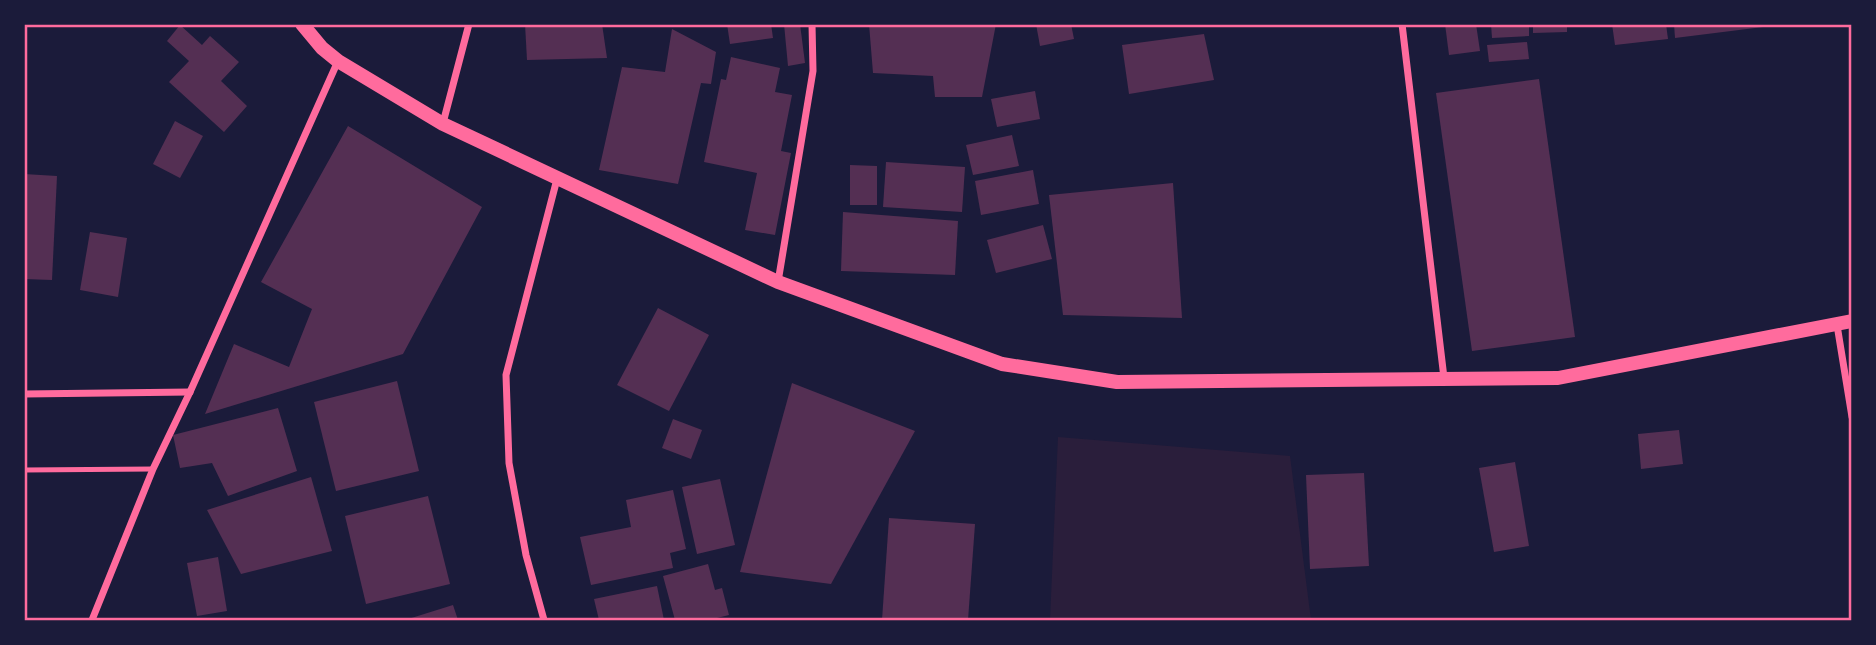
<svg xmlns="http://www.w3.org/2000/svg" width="1876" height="645" viewBox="0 0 1876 645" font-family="'Fira Sans Condensed',sans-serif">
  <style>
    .green { fill: #2a1e3b }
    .building { fill: #542f53 }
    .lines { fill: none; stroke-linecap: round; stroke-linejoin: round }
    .service { stroke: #ff6b9d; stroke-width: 5 }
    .minor { stroke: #ff6b9d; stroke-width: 7 }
    .secondary { stroke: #ff6b9d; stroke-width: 14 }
    .neatline { fill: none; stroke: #ff6b9d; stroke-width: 2.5 }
  </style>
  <rect width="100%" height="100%" fill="#1b1b3a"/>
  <polygon class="green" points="1058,437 1290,456 1311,620 1050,620"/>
  <g class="building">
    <polygon points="525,24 602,24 607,58 527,60"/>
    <polygon points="727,24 771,24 773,38 730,44"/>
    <polygon points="784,24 800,24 805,63 788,66"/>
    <polygon points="869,24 996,24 982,97 935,97 933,76 873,73"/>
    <polygon points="1036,24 1071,24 1074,39 1040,46"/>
    <polygon points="1445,24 1476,24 1480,51 1449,55"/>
    <polygon points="1491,24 1529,24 1529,36 1492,38"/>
    <polygon points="1533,24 1567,24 1567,32 1533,33"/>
    <polygon points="1612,24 1666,24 1668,39 1615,45"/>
    <polygon points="1674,24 1771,24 1771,26 1675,38"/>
    <polygon points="180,25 202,45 210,36 239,62 221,81 247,106 224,132 169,82 189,61 167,41"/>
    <polygon points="672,29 716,52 711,84 701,83 678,184 599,170 622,67 665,72"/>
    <polygon points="1204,34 1214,80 1129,94 1122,45"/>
    <polygon points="1527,42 1529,59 1489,62 1487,45"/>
    <polygon points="731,57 780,68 775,92 792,95 781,151 791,153 775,235 745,230 757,173 704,162 721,79 726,80"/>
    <polygon points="1539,79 1575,337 1472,351 1436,93"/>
    <polygon points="1035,91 1040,119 997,127 991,99"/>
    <polygon points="175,121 203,136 180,178 153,164"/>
    <polygon points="348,126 482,207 403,354 205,414 234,344 289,367 312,309 261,282"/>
    <polygon points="1012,135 1019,166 973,175 966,145"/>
    <polygon points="886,162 965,167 962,212 883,207"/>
    <polygon points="850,165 877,166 877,205 850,205"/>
    <polygon points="1033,170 1039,204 981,215 975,181"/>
    <polygon points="24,174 57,176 52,280 24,279"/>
    <polygon points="1173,183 1182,318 1063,315 1049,195"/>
    <polygon points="843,212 958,221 955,275 841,271"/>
    <polygon points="1043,225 1052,259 996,273 987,240"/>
    <polygon points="90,232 127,238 118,297 80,290"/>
    <polygon points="658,308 709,335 669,411 617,385"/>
    <polygon points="397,381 419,471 336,491 314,402"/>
    <polygon points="792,383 915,431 831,584 740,572"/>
    <polygon points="278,408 297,471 228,496 212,463 180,468 173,435"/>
    <polygon points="673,419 702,430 691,459 662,448"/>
    <polygon points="1679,430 1683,464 1641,469 1638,434"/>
    <polygon points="1515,462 1529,546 1494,552 1479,468"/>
    <polygon points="1364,473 1369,566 1310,569 1306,475"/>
    <polygon points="311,477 332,551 241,574 207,510"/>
    <polygon points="720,479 735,545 697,554 682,487"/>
    <polygon points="673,490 686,549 670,553 673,568 591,585 580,537 631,527 626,500"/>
    <polygon points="428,496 450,584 366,604 345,516"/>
    <polygon points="889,518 975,524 968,620 882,620"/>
    <polygon points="218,557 227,611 197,616 187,563"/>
    <polygon points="708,564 715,590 722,588 729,615 709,620 675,620 663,576"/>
    <polygon points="657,586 664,620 599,620 594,599"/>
    <polygon points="453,605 458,620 405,620"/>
  </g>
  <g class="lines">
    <polyline class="service" points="24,470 153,469"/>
    <g class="minor">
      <polyline points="1402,24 1444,378"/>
      <polyline points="443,123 469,24"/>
      <polyline points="778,282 813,71 812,24"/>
      <polyline points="1837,325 1852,417"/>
      <polyline points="24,394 190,392"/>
      <polyline points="92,620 153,469 190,392 338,61"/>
      <polyline points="544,620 526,555 509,463 506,375 557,179"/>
    </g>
    <polyline class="secondary" points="302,24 322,48 338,61 443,124 778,282 1002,364 1117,382 1558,378 1852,321"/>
  </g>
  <rect width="1876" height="645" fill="none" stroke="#1b1b3a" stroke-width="52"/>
  <rect x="26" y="26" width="1824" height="593" class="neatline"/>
</svg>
